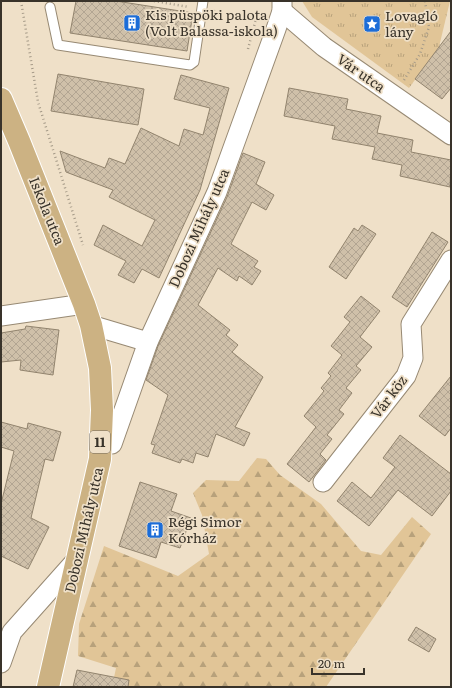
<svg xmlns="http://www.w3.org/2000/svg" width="452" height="688" viewBox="0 0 452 688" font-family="Literata,serif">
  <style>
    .grass { fill: url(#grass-tufts) }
    .forest { fill: url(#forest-firs) }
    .building { fill: url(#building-cross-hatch); stroke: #92846e }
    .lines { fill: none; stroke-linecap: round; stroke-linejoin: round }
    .service-casing { stroke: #978973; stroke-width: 11 }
    .minor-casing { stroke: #978973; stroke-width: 21 }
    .primary-casing { stroke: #fff; stroke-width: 24 }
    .path { stroke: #a59a88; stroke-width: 2.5; stroke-dasharray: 1 3; stroke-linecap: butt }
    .service { stroke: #fff; stroke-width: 9 }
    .minor { stroke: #fff; stroke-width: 19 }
    .primary { stroke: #ccb283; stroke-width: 22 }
    .labels { text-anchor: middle; stroke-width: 3.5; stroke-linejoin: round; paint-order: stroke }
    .shield { fill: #efe0c8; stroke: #706759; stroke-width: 1 }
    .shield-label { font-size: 13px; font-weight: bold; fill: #39332a }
    .poi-label { font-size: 14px; fill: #39332a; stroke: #efe0c8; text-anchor: start }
    .street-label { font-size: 14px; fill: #39332a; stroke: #efe0c8 }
  </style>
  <defs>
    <pattern id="grass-tufts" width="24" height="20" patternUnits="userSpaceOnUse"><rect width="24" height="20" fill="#e1c597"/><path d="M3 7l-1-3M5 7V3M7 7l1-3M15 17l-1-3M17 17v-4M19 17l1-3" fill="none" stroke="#b7a17b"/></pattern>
    <pattern id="forest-firs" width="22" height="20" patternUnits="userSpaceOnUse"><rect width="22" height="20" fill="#e1c597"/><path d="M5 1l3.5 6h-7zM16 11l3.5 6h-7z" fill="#b7a17b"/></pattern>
    <pattern id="building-cross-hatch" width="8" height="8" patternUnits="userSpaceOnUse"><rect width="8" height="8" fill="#cfc0a9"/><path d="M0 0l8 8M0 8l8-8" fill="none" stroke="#b2a592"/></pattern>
  </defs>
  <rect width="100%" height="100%" fill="#efe0c8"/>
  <polygon class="grass" points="302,1 450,1 439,47 409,88 312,17"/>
  <polygon class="forest" points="257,458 266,459 280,475 321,504 361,551 381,555 412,517 431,534 326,687 112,687 116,668 78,656 79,624 104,546 178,576 209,554 202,515 193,493 206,480 239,481"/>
  <g class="building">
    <polygon points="76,1 116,1 193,13 187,51 70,33"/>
    <polygon points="451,31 451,88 442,99 415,79"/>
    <polygon points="58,74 144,89 138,125 51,111"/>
    <polygon points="181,75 229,88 200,190 159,278 142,269 134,283 118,275 126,261 94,245 103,225 142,246 155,220 109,197 113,190 66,172 60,151 105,168 109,158 125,164 141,128 179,146 184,129 203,135 210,108 174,99"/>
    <polygon points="289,88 348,99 346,109 381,116 377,133 413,140 411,152 451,160 450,187 400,176 402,165 372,159 375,147 332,139 335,126 284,116"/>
    <polygon points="243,153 265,162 256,184 274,195 266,210 252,202 231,244 258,261 254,267 261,271 252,285 239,276 237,281 218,268 198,305 230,330 226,335 238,345 232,352 263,377 235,427 250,433 244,446 216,434 208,457 196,453 193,463 182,459 180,463 152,453 155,445 151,444 168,395 146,380 158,346 227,197"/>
    <polygon points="362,225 376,234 346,279 329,267 354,228 358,231"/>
    <polygon points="432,232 448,242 407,307 392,297"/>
    <polygon points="361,296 380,311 360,337 372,347 356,366 361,370 346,388 352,393 339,410 344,414 327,435 332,439 320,454 326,460 309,482 287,464 316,427 304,416 324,391 321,388 331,376 328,373 342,355 331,346 350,322 344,317"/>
    <polygon points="26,326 59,330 53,375 20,370 21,360 1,362 1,333 25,329"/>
    <polygon points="451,376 451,428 445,436 419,416"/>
    <polygon points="1,422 27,429 28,423 61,432 53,461 45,459 31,518 49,527 28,569 1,556 1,504 14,451 1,447"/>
    <polygon points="400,435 451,474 451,491 432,516 398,490 369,526 337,501 352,482 371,498 395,467 383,458"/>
    <polygon points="140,482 177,494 171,511 191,518 180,548 161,542 156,558 119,546"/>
    <polygon points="416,627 436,639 429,652 408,640"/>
    <polygon points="77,670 129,680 128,687 73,687"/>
  </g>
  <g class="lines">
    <defs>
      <polyline id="service" points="50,7 58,45 190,65 194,62 203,1"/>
      <g id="minor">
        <polyline points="282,11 324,47 451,135"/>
        <polyline points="1,316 84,304"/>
        <polyline points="91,325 148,342"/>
        <polyline points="112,444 148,342 217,192 276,29 282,11 282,1"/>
        <polyline points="323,482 406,376 413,358 411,324 451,260"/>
        <polyline points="1,663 12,632 78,558"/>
      </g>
      <polyline id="primary" points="1,99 19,141 84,304 91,325 100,368 102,410 100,459 48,687"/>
    </defs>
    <use href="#service" class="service-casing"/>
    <use href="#minor" class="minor-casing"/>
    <use href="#primary" class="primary-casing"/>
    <g class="path">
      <polyline points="21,1 38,102 83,245"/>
      <polyline points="154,1 189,7"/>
      <polyline points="214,11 256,19"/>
      <polyline points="248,49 256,19"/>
      <polyline points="404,80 420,54 429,27 425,1"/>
    </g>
    <use href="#service" class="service"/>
    <use href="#minor" class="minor"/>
    <use href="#primary" class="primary"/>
  </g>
  <defs>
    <symbol id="building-square" viewBox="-11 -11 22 22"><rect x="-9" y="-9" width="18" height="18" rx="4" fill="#1c6dd8" stroke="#efe0c8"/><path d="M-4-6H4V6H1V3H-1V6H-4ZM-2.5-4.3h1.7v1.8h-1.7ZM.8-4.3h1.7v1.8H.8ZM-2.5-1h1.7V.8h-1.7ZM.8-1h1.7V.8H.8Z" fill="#fff"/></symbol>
    <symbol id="sight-square" viewBox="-11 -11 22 22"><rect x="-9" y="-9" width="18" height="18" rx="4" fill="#1c6dd8" stroke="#efe0c8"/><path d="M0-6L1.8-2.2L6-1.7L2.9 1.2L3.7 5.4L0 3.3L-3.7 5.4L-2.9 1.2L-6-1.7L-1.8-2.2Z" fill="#fff"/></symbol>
  </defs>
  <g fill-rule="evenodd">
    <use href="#building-square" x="122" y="13" width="20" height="20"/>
    <use href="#sight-square" x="362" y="14" width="20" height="20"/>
    <use href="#building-square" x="145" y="520" width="20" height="20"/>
  </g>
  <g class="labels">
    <rect class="shield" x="90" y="431" width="20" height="22" rx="3"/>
    <g class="shield-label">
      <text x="100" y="447">11</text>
    </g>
    <g class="poi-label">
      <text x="145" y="20">Kis püspöki palota<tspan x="145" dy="16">(Volt Balassa-iskola)</tspan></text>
      <text x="385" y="21">Lovagló<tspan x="385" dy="16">lány</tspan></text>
      <text x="168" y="527">Régi Simor<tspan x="168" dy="16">Kórház</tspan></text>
    </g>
    <g class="street-label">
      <text transform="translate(361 73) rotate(35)" y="5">Vár utca</text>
      <text transform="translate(47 211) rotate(68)" y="5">Iskola utca</text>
      <text transform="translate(199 228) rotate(-66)" y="5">Dobozi Mihály utca</text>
      <text transform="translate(389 397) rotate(-53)" y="5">Vár köz</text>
      <text transform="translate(84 530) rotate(-77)" y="5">Dobozi Mihály utca</text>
    </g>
  </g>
  <rect width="452" height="688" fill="none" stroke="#39332a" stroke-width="4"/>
  <path d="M312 668v6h52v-6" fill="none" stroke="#39332a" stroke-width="2"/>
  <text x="318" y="668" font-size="12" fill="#39332a" stroke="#efe0c8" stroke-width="3" paint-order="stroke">20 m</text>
</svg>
